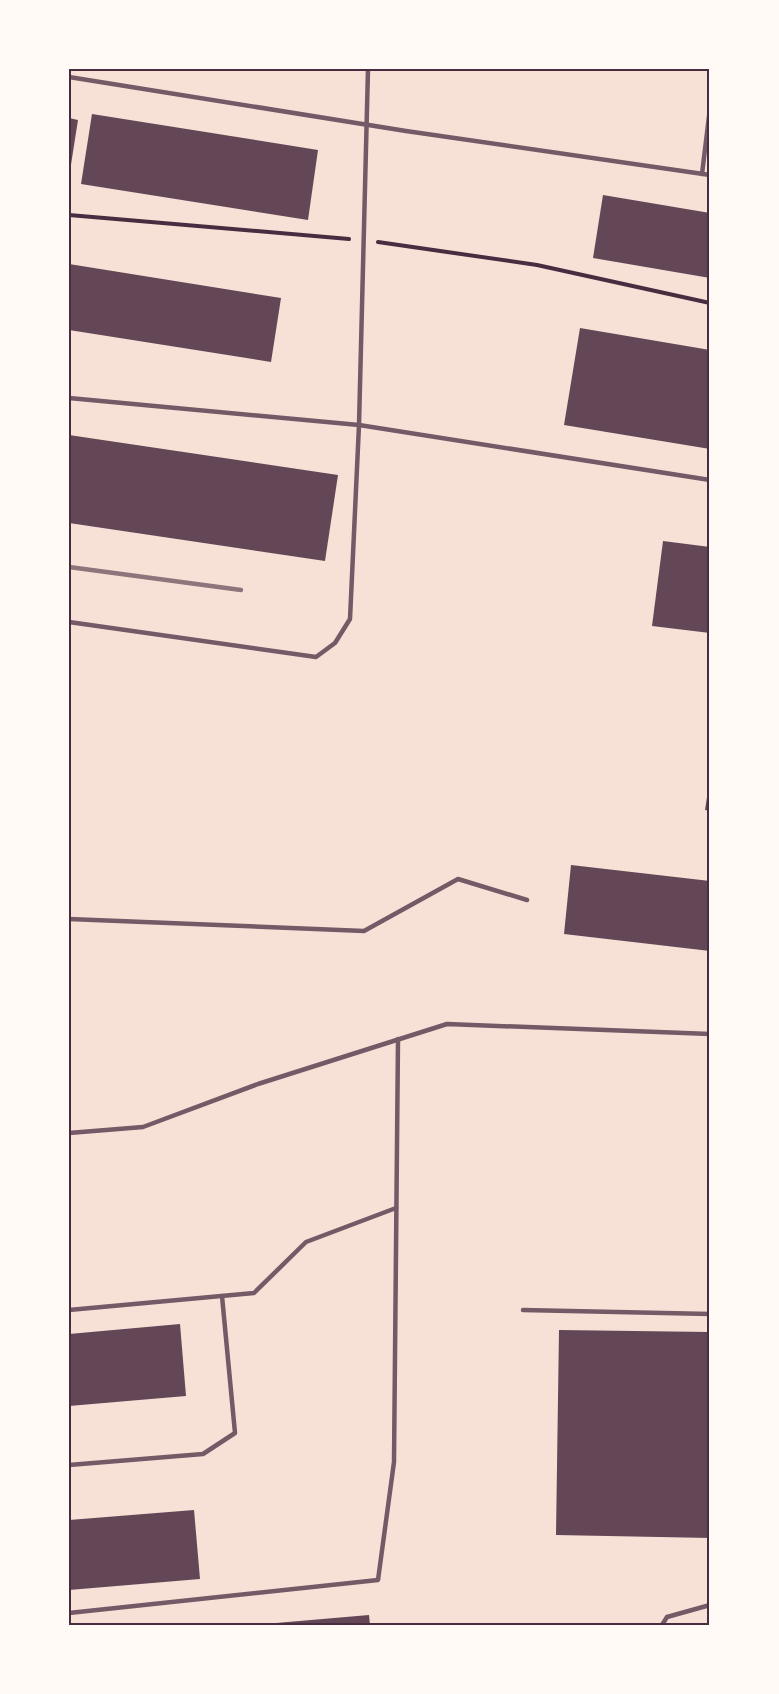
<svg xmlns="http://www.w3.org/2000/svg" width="779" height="1694" viewBox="0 0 779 1694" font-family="Commissioner,sans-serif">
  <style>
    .building { fill: #644757 }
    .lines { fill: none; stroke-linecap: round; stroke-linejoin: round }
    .path { stroke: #4a2c40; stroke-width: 4 }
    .service { stroke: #755966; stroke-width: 4.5 }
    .rail { stroke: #8f747c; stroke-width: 4.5 }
    .neatline { fill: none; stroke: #4a2c40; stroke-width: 2 }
  </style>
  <rect width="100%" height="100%" fill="#f7e1d7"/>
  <g class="building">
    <polygon points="92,114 318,150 308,220 81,184"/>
    <polygon points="69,118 78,120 70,171 69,171"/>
    <polygon points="603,195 710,213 710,278 593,258"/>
    <polygon points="69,264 281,298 271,362 69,330"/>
    <polygon points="580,328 710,350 710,449 564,425"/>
    <polygon points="69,435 338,475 325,561 69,523"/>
    <polygon points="663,541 710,547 710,633 652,626"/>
    <polygon points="709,784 710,784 710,811 705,810"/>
    <polygon points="571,865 710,881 710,951 564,934"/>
    <polygon points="180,1324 186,1396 69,1406 69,1334"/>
    <polygon points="559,1330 710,1332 710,1538 556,1535"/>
    <polygon points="194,1510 200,1579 69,1590 69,1520"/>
    <polygon points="369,1615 370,1625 276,1625 276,1623"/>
  </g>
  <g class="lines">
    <g class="path">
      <polyline points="69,215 349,239"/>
      <polyline points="378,242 537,265 710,303"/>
    </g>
    <g class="service">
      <polyline points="69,77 406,131 710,175"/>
      <polyline points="702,174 710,108"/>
      <polyline points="69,398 359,425 710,480"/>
      <polyline points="69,622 316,657 335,643 350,619 359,425 368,69"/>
      <polyline points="69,919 364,931 458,879 527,900"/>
      <polyline points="69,1133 143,1127 258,1084 447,1024 710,1034"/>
      <polyline points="69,1310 254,1293 306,1242 396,1208"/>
      <polyline points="523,1310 710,1314"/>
      <polyline points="69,1465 203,1454 235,1433 222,1296"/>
      <polyline points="69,1613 378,1580 394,1462 398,1039"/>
      <polyline points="662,1625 667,1617 710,1605"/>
    </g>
    <polyline class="rail" points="69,567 241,590"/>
  </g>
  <rect width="779" height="1694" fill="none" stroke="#fffaf5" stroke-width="141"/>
  <rect x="70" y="70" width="638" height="1554" class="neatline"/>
</svg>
